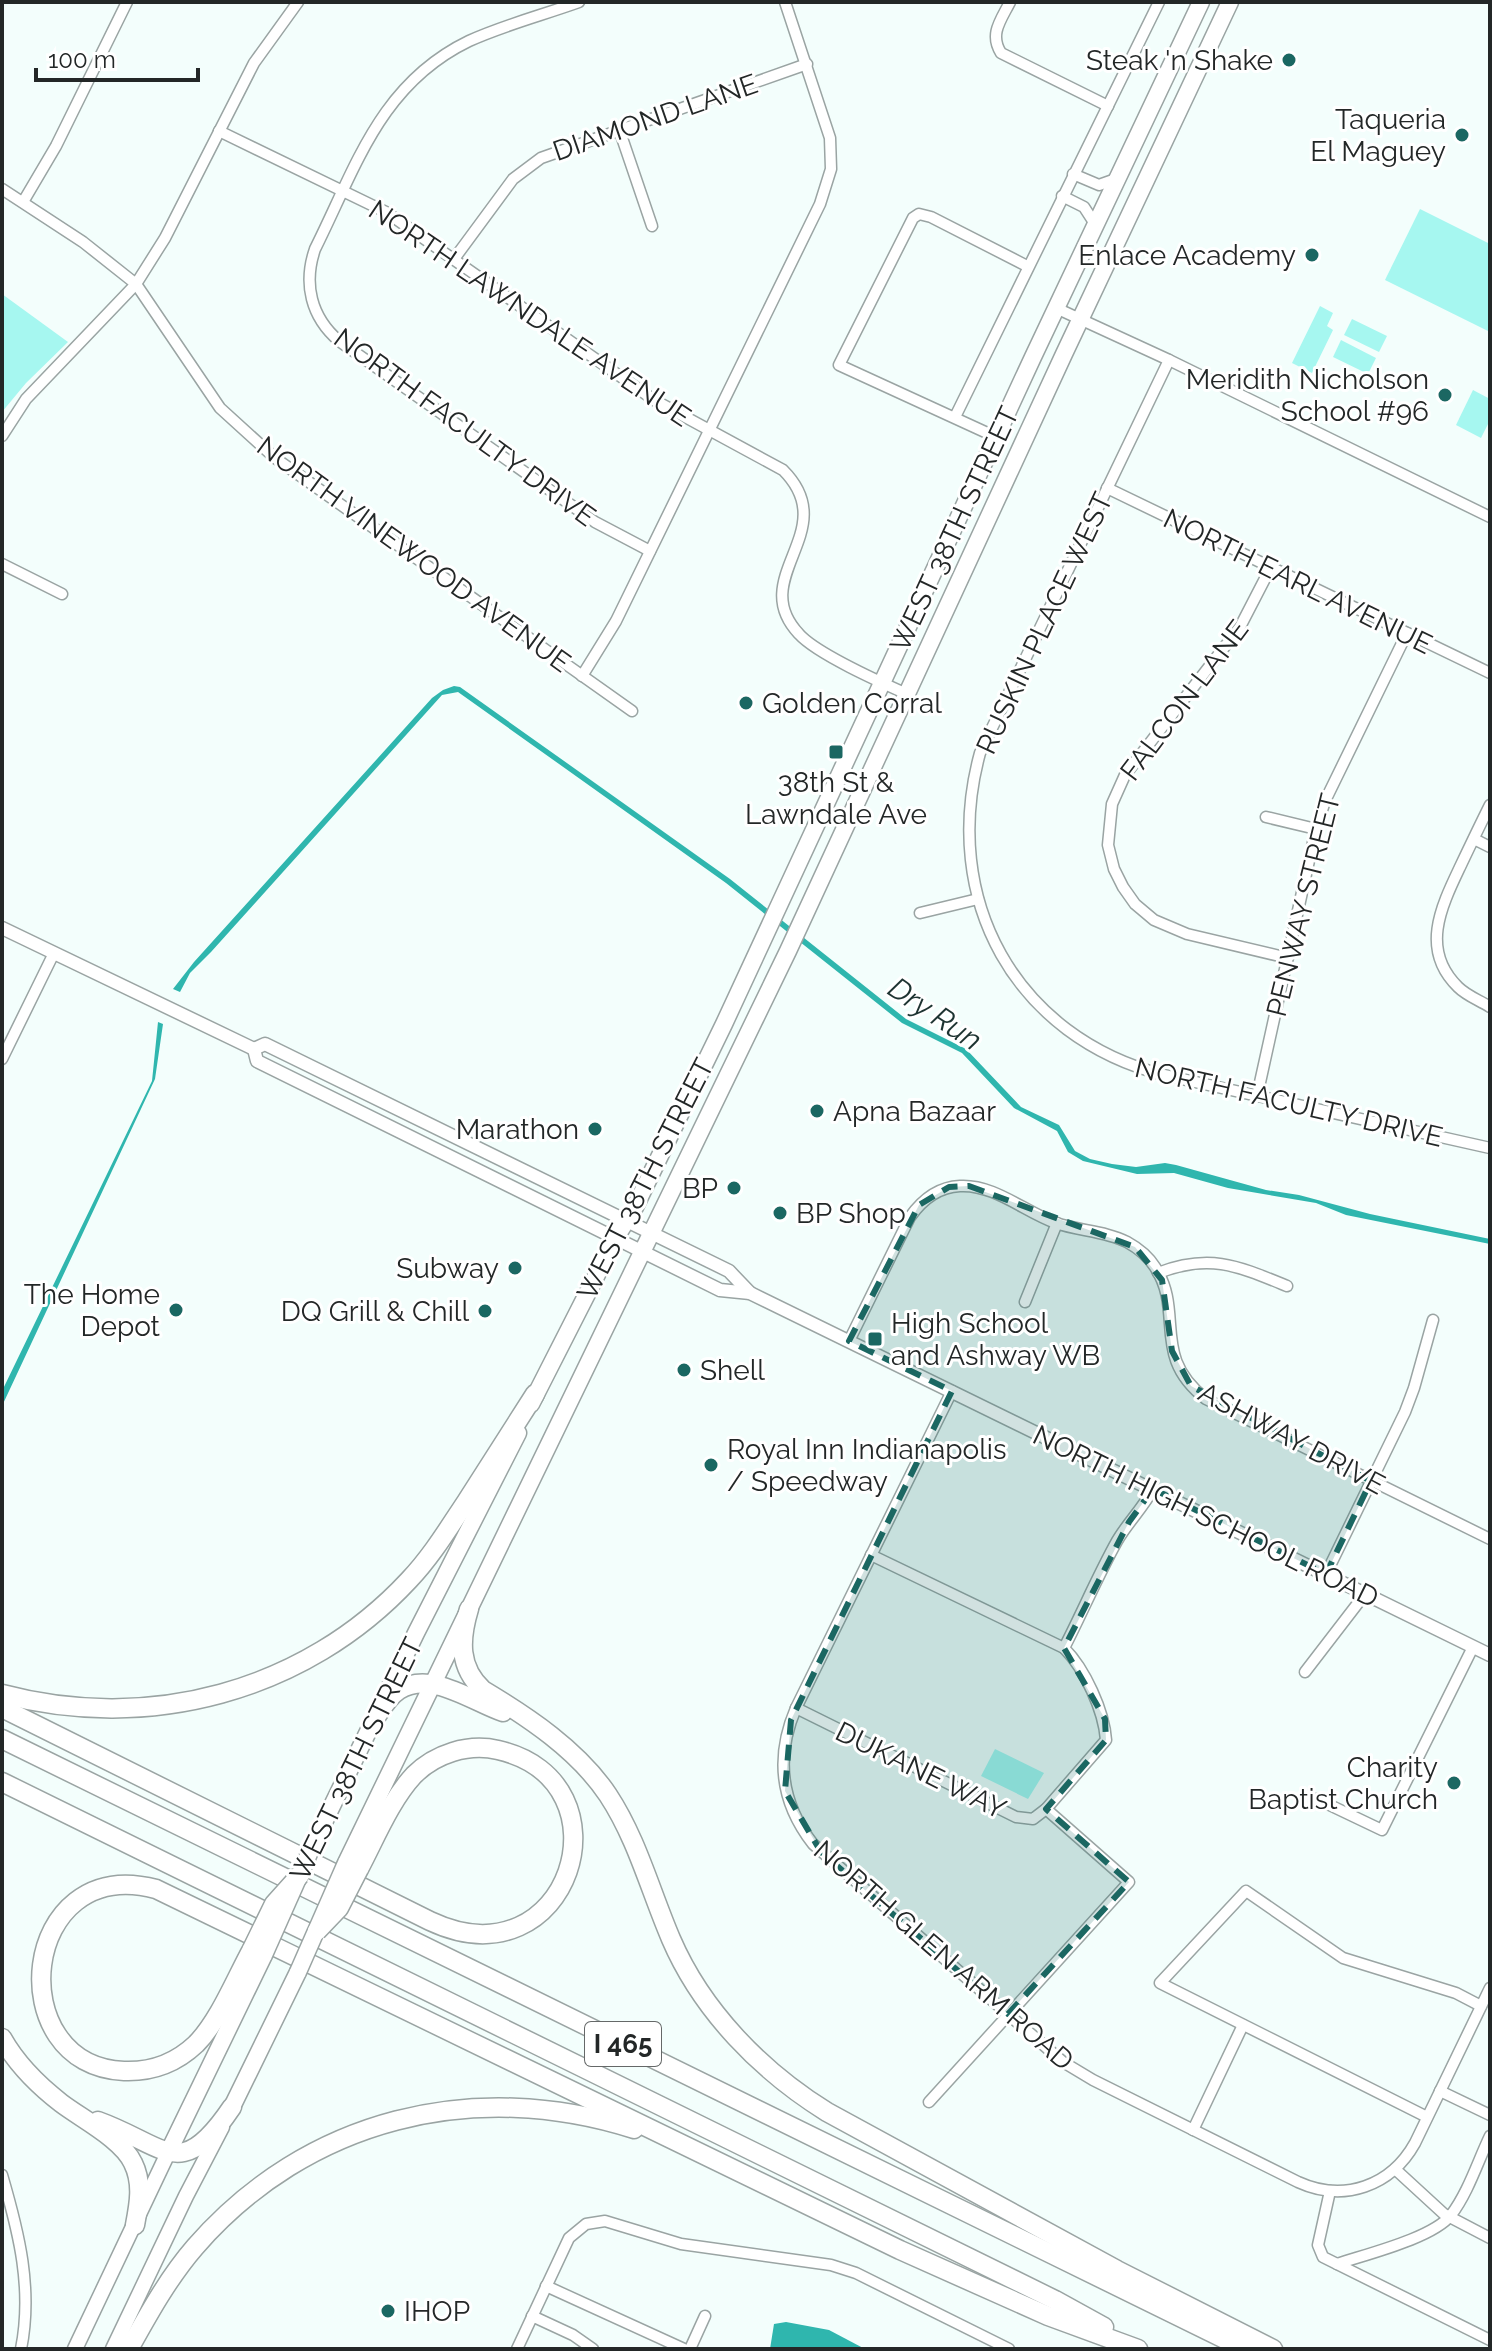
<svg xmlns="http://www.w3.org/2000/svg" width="1492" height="2351" viewBox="0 0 1492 2351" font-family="Raleway,sans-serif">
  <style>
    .green { fill: #a6f7f0 }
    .water { fill: #2fb6ae }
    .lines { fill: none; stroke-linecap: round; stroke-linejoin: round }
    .minor-casing { stroke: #9aa4a3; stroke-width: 13 }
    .tertiary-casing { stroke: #9aa4a3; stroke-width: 15 }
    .secondary-casing { stroke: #9aa4a3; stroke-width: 17 }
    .primary-casing { stroke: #9aa4a3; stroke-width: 19 }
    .motorway-casing { stroke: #9aa4a3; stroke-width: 21 }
    .minor { stroke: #fff; stroke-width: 10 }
    .tertiary { stroke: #fff; stroke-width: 12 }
    .secondary { stroke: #fff; stroke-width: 14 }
    .primary { stroke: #fff; stroke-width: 16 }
    .motorway { stroke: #fff; stroke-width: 18 }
    .primary-bridge-casing { stroke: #9aa4a3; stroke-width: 19; stroke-linecap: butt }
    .motorway-bridge-casing { stroke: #9aa4a3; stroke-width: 21; stroke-linecap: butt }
    .primary-bridge { stroke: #fff; stroke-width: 16 }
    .motorway-bridge { stroke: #fff; stroke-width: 18 }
    .marked { fill: #1b6762; fill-opacity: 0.2; stroke: #1b6762; stroke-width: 6; stroke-dasharray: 16 10; stroke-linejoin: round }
    .poi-dot { fill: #1b6762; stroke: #fff; stroke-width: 3 }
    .labels { text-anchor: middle; stroke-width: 6; stroke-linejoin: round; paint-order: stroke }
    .shield { fill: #fff; stroke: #656868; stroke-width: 2 }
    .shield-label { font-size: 26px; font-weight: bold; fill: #232727 }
    .poi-label { font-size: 28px; fill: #232727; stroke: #fff; text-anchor: end }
    .street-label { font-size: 28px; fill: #232727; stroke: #fff }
    .water-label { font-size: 30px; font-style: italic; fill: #1d3331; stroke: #fff }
  </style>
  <rect width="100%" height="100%" fill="#f3fefc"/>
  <g class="green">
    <polygon points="1420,209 1490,244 1490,332 1385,280"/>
    <polygon points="2,294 68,342 26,383 2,412"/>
    <polygon points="1320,306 1333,313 1327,326 1333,330 1312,373 1292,363"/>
    <polygon points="1352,319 1387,336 1379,352 1344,335"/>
    <polygon points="1341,340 1376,358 1368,374 1333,357"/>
    <polygon points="1473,390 1490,399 1490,420 1481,438 1456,425"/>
    <polygon points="995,1749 1044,1773 1028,1799 981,1776"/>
  </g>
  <g class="water">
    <polygon points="454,686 460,687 730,879 906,1019 966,1049 1021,1107 1059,1125 1075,1151 1090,1159 1112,1164 1136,1167 1165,1163 1176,1165 1266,1190 1299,1195 1370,1214 1490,1239 1490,1244 1346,1215 1316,1203 1228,1188 1174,1173 1137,1174 1083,1161 1068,1152 1057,1131 1014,1108 962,1053 902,1023 726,883 458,692 442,695 211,952 190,973 180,992 173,989 194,962 432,698 443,690"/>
    <polygon points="158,1022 163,1024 155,1079 2,1406 2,1391 152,1081"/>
    <polygon points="786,2322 829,2330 865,2349 770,2349 774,2324"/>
  </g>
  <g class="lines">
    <defs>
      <g id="minor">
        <path d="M579 2C543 15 504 25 469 41 380 84 356 167 315 249 303 284 311 317 339 341L595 522 650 551"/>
        <path d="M1010 2C1001 20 989 34 1001 53L1108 106"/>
        <polyline points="619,129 652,226"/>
        <path d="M219 131 386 212 654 400 783 470C844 531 745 577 799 634 817 654 880 682 907 694"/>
        <polyline points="1073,174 1099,185 1116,179"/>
        <polyline points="2,189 83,242 136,284 220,408 275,458 632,711"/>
        <polyline points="1062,196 1084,207 1095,224"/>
        <polyline points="23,202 56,146 127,2"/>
        <polyline points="454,259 513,179 541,158 807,64"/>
        <polyline points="1056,308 1169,360 1490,517"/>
        <path d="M1169 360 980 753C940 899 1015 1037 1164 1075L1490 1148"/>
        <polyline points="955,417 1159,2"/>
        <polyline points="2,436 26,399 136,284 165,238 254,63 298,2"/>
        <polyline points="996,437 839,365 913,218 919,214 931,217 1027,266"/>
        <polyline points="1107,488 1490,673"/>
        <polyline points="2,564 62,594"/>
        <polyline points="1271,567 1240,627 1125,775 1112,804 1108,845 1114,869 1123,887 1135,904 1154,920 1187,934 1288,958"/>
        <polyline points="582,676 616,621 820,204 831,169 830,138 785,2"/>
        <path d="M1490 805C1480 825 1470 846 1460 867 1441 907 1420 950 1458 987 1467 996 1479 1000 1490 1007"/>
        <polyline points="1266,817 1316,829"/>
        <polyline points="1474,839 1490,847"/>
        <polyline points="920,913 978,899"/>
        <polyline points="2,1059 54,953"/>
        <polyline points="1257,1096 1316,829 1325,801 1407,633"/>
        <path d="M1158 1273C1210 1253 1238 1266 1287 1286"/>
        <polyline points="1025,1302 1057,1223"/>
        <path d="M849 1341 910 1217C922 1200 938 1187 960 1186 994 1184 1025 1212 1056 1223 1079 1231 1106 1231 1127 1242 1138 1248 1148 1256 1155 1267 1185 1313 1150 1356 1206 1399L1490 1539"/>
        <path d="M952 1391 796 1708C775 1757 781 1803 813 1844L1063 2062 1093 2080 1298 2182C1344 2203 1391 2186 1415 2143L1490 1988"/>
        <polyline points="871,1555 1064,1648"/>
        <polyline points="1326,1574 1405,1412 1414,1388 1433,1320"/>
        <polyline points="1305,1672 1365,1594"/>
        <polyline points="796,1708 1016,1817 1033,1819 1046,1809"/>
        <polyline points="1317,1799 1382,1830 1473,1647"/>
        <polyline points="1440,2091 1490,2115"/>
        <path d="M929 2102 1129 1882 1046 1809 1106 1740C1104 1711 1085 1669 1064 1648 1082 1613 1098 1575 1117 1541 1128 1522 1143 1508 1153 1489"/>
        <polyline points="1427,2117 1160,1983 1246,1891 1343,1958 1456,1993 1481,2006"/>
        <polyline points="1193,2130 1243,2025"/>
        <polyline points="1395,2169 1444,2214 1490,2238"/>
        <path d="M2 2175C19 2233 33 2289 21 2349"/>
        <polyline points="1330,2191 1318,2245 1323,2257 1490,2340"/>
        <path d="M1337 2264C1367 2254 1433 2238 1451 2215 1468 2193 1478 2161 1490 2136"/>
        <polyline points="546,2286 684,2349"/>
        <polyline points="532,2316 573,2335 593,2349"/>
        <polyline points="517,2349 569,2238 586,2224 605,2221 681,2244 831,2265 856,2273 1009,2349"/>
        <polyline points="690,2349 705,2316"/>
      </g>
      <g id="tertiary">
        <polyline points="2,928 254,1049"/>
        <polyline points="254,1049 257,1061 720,1290 750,1293 1490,1655"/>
        <polyline points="254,1049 265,1044 729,1271 750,1293"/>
      </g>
      <g id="secondary">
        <polyline points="75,2349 168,2153"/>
        <polyline points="113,2349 186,2196 222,2127"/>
      </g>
      <g id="primary">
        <polyline points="531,1404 615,1239 635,1207 724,1024 1033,357 1201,2"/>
        <polyline points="312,1847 416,1633 518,1433"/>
        <polyline points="346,1863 788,951 1064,354 1230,2"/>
        <polyline points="232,2107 298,1972"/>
        <polyline points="168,2153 264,1955"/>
      </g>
      <g id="motorway">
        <path d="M469 1609C460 1639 458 1667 483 1690 528 1717 578 1750 608 1795 637 1839 650 1890 671 1939 702 2011 761 2071 827 2112L1117 2270 1273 2349"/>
        <path d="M2 1694C148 1733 305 1692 409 1580 431 1557 448 1529 466 1502 489 1466 512 1430 535 1394"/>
        <path d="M2 1708 430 1921C570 1987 634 1781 498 1750 468 1743 435 1754 414 1775 390 1801 375 1839 359 1869"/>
        <path d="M374 1720C381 1710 388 1697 399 1690 431 1670 473 1702 503 1712"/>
        <polyline points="2,1739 1245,2349"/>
        <polyline points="2,1782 1055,2300 1104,2327"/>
        <path d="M252 1949C236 1978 219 2021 196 2044 176 2063 151 2072 124 2071 0 2066 19 1853 156 1889L900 2250 1048 2316 1138 2349"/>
        <path d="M2 2038C16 2063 39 2086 61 2103 82 2119 122 2139 133 2163 143 2183 139 2204 135 2225"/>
        <path d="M98 2121C167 2146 180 2184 232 2107"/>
        <path d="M129 2349C149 2313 169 2277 195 2247 307 2118 474 2078 634 2129"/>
      </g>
    </defs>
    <use href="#minor" class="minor-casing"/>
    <use href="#tertiary" class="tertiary-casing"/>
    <use href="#secondary" class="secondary-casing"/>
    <use href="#primary" class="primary-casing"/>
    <use href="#motorway" class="motorway-casing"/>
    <use href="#minor" class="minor"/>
    <use href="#tertiary" class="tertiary"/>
    <use href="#secondary" class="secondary"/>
    <use href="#primary" class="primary"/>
    <use href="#motorway" class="motorway"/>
    <defs>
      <g id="primary-bridge">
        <polyline points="264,1955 312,1847"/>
        <polyline points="298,1972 346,1863"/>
      </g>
      <g id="motorway-bridge">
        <polyline points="317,1931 339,1908 359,1869"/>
        <polyline points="252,1949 274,1904 300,1875"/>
      </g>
    </defs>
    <use href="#primary-bridge" class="primary-bridge-casing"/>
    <use href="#motorway-bridge" class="motorway-bridge-casing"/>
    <use href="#primary-bridge" class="primary-bridge"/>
    <use href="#motorway-bridge" class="motorway-bridge"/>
  </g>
  <path class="marked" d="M969 1186 1135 1247 1162 1280 1172 1351 1191 1386 1371 1481 1326 1574 1153 1489 1129 1522 1064 1648 1105 1719 1106 1740 1046 1809 1129 1882 1008 2014 821 1852 785 1791 791 1720 952 1391 849 1341 919 1205 949 1187Z"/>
  <g class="poi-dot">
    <circle cx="1289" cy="60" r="8"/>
    <circle cx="1462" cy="135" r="8"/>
    <circle cx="1312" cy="255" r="8"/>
    <circle cx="1445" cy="395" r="8"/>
    <circle cx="746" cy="703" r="8"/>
    <rect x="828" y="744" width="16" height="16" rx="4"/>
    <circle cx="817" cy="1111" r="8"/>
    <circle cx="595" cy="1129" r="8"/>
    <circle cx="734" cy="1188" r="8"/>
    <circle cx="780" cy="1213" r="8"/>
    <circle cx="515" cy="1268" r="8"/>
    <circle cx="176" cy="1310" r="8"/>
    <circle cx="485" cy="1311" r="8"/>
    <rect x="867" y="1331" width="16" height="16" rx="4"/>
    <circle cx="684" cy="1370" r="8"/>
    <circle cx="711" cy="1465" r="8"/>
    <circle cx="1454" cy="1783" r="8"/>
    <circle cx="388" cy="2311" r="8"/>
  </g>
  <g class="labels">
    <rect class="shield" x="585" y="2022" width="76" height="44" rx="6"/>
    <g class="shield-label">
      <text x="623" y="2053">I 465</text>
    </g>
    <g class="poi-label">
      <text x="1273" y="70">Steak 'n Shake</text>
      <text x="1446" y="129">Taqueria<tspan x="1446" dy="32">El Maguey</tspan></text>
      <text x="1296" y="265">Enlace Academy</text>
      <text x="1429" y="389">Meridith Nicholson<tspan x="1429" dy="32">School #96</tspan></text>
      <text x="762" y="713" text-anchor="start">Golden Corral</text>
      <text x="836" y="792" text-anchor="middle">38th St &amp;<tspan x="836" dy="32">Lawndale Ave</tspan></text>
      <text x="833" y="1121" text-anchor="start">Apna Bazaar</text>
      <text x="579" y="1139">Marathon</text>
      <text x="718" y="1198">BP</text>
      <text x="796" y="1223" text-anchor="start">BP Shop</text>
      <text x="499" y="1278">Subway</text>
      <text x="160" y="1304">The Home<tspan x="160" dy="32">Depot</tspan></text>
      <text x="469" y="1321">DQ Grill &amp; Chill</text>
      <text x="891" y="1333" text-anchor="start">High School<tspan x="891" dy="32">and Ashway WB</tspan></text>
      <text x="700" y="1380" text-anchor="start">Shell</text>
      <text x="727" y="1459" text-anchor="start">Royal Inn Indianapolis<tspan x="727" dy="32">/ Speedway</tspan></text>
      <text x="1438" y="1777">Charity<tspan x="1438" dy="32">Baptist Church</tspan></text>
      <text x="404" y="2321" text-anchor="start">IHOP</text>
    </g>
    <g class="street-label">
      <text transform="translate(655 117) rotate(-19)" y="10">DIAMOND LANE</text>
      <text transform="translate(530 313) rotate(34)" y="10">NORTH LAWNDALE AVENUE</text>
      <text transform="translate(465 427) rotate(36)" y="10">NORTH FACULTY DRIVE</text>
      <text transform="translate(954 529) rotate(-65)" y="10">WEST 38TH STREET</text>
      <text transform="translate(414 554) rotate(36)" y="10">NORTH VINEWOOD AVENUE</text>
      <text transform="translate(1298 581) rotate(26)" y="10">NORTH EARL AVENUE</text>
      <text transform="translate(1044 623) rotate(-65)" y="10">RUSKIN PLACE WEST</text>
      <text transform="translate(1184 700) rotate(-53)" y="10">FALCON LANE</text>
      <text transform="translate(1303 905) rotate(-76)" y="10">PENWAY STREET</text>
      <text transform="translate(1289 1102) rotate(13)" y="10">NORTH FACULTY DRIVE</text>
      <text transform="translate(645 1179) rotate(-63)" y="10">WEST 38TH STREET</text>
      <text transform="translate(1292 1438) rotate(28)" y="10">ASHWAY DRIVE</text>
      <text transform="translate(1206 1516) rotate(26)" y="10">NORTH HIGH SCHOOL ROAD</text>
      <text transform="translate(356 1759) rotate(-64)" y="10">WEST 38TH STREET</text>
      <text transform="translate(921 1770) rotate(26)" y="10">DUKANE WAY</text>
      <text transform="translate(944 1955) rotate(41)" y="10">NORTH GLEN ARM ROAD</text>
    </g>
    <g class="water-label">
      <text transform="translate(935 1014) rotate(34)" y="10">Dry Run</text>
    </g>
  </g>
  <rect width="1492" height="2351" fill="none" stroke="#232727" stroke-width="8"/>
  <path d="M36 68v12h162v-12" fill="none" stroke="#232727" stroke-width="4"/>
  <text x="48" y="68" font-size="24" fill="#232727" stroke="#ffffff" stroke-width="6" paint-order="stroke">100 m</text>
</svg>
